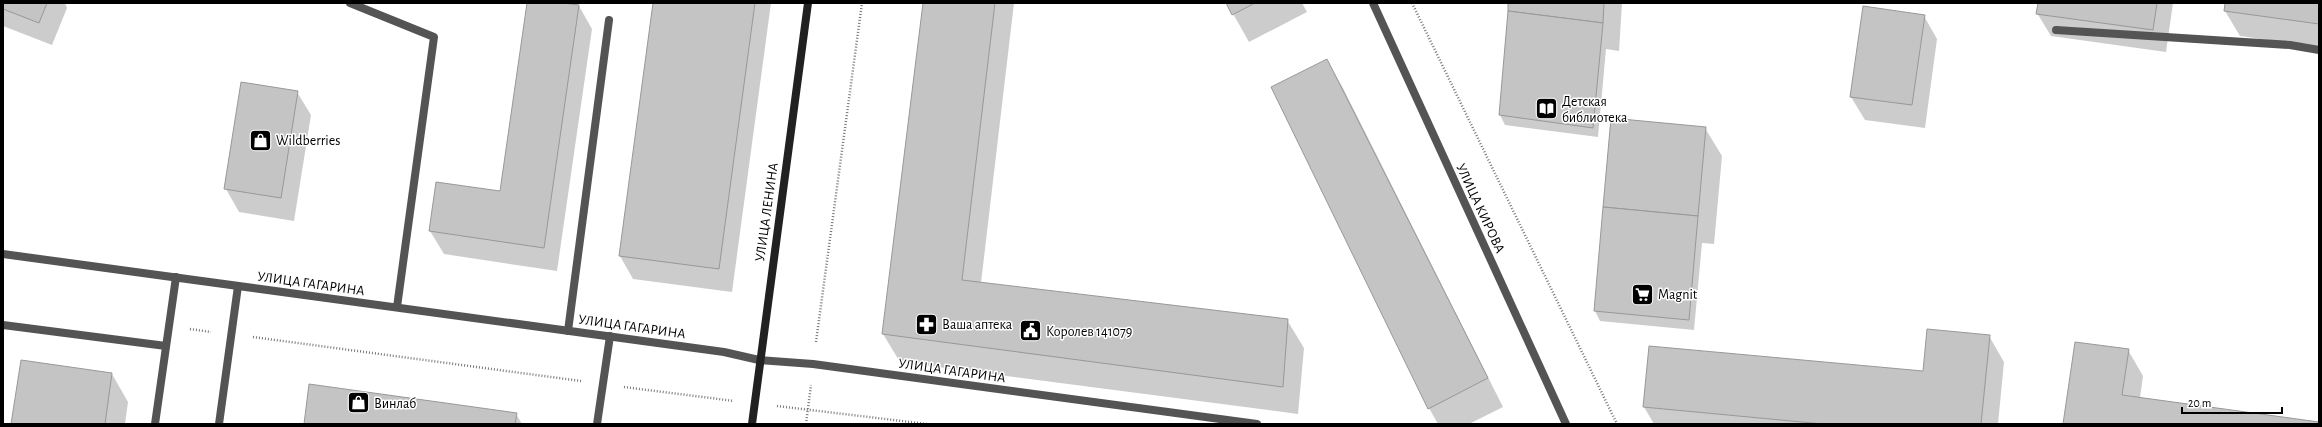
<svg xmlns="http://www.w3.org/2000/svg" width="2322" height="427" viewBox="0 0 2322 427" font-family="'Alegreya Sans',sans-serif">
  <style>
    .shadow { fill: #0003 }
    .building { fill: #c4c4c4; stroke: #989898 }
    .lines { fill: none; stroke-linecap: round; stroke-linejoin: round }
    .path { stroke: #767676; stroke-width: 2.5; stroke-dasharray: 1 2; stroke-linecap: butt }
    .service { stroke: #545454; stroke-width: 8 }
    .minor { stroke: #545454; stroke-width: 8 }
    .tertiary { stroke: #545454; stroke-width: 8 }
    .secondary { stroke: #212121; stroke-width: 8 }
    .labels { text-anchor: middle; stroke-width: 3; stroke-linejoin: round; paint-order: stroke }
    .poi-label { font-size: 14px; fill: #000; stroke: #fff; text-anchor: start }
    .street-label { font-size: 14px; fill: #000; stroke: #fff }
  </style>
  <rect width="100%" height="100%" fill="#fff"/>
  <g class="shadow">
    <polygon points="3,3 65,3 67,8 52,45 3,26"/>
    <polygon points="528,3 557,3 579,6 592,29 557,271 444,254 430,231 437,183 501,192"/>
    <polygon points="654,3 771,3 732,292 633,279 620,256"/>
    <polygon points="924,3 1014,3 981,283 1287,320 1304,348 1298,414 900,362 883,334"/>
    <polygon points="1227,3 1302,3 1307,12 1249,42"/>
    <polygon points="1509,3 1622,3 1619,51 1606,49 1598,137 1505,125 1500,115"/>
    <polygon points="2039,3 2173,3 2166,52 2051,36 2037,13"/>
    <polygon points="2226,3 2319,3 2319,47 2240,36 2225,11"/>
    <polygon points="1924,16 1937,39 1925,128 1865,120 1851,97"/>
    <polygon points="1327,60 1343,88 1503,407 1469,424 1438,424 1429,408"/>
    <polygon points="297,92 311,115 294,221 239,212 226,189"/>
    <polygon points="1612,119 1705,128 1722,156 1714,244 1702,243 1694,330 1600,321 1595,311"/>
    <polygon points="1989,336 2004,362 1998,424 1654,424 1644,407 1924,372"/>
    <polygon points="2128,350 2143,376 2140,398 2319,424 2064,424"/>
    <polygon points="112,374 128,402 125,424 12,424"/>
    <polygon points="516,414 522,424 305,424"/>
  </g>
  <g class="building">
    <polygon points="3,3 47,3 39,23 3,9"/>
    <polygon points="527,3 564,3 579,5 544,248 429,231 436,182 500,191"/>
    <polygon points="653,3 755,3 719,269 619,256"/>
    <polygon points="923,3 995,3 962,280 1288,319 1283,387 882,334"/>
    <polygon points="1226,3 1255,3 1232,15"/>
    <polygon points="1508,3 1604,3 1603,23 1508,11"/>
    <polygon points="2038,3 2157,3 2153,30 2036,14"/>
    <polygon points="2225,3 2319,3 2319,24 2224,11"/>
    <polygon points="1863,6 1925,15 1912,105 1850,97"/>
    <polygon points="1508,11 1603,23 1593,128 1499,115"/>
    <polygon points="1327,59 1488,378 1428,409 1271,87"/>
    <polygon points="241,82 298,91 281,198 224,189"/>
    <polygon points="1611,118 1706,127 1698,216 1603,207"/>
    <polygon points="1603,207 1698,216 1689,320 1594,311"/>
    <polygon points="1927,329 1990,335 1981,424 1823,424 1643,407 1649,346 1923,371"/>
    <polygon points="2075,342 2129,349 2122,395 2319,422 2319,424 2063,424"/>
    <polygon points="21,360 112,373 105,424 11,424"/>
    <polygon points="309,384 517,413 515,424 304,424"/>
  </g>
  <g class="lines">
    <g class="path">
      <polyline points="1412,3 1617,424"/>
      <polyline points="190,329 211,332"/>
      <polyline points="253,337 581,381"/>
      <polyline points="816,342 862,3"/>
      <polyline points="624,387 734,401"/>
      <polyline points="777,406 927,424"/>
      <polyline points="806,424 811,385"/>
    </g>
    <g class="service">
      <polyline points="350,3 434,37 397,307"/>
      <polyline points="2056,30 2290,45 2319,50"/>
      <polyline points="3,325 166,346"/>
      <polyline points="568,331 609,20"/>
      <polyline points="155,424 176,277"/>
      <polyline points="219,424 238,286"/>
      <polyline points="597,424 610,336"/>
    </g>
    <g class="minor">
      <polyline points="1373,3 1566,424"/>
      <polyline points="3,254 724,352 759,360"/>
    </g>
    <polyline class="tertiary" points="759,360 813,364 1257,424"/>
    <polyline class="secondary" points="752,424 808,3"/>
  </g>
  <defs>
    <symbol id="library-square" viewBox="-11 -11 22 22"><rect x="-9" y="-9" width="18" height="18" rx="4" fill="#000" stroke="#fff"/><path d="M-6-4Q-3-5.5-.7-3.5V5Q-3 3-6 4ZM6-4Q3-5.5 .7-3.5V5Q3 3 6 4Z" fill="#fff"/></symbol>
    <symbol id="shop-square" viewBox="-11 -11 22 22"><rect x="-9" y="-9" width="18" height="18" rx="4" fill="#000" stroke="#fff"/><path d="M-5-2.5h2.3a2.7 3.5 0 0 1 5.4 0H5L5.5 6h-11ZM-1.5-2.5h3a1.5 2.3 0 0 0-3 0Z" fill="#fff"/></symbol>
    <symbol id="supermarket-square" viewBox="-11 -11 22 22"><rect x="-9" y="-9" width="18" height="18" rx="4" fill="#000" stroke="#fff"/><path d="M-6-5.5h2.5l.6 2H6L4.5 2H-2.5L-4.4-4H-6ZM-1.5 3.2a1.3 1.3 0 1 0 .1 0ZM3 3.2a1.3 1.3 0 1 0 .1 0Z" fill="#fff"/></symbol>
    <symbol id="pharmacy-square" viewBox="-11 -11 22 22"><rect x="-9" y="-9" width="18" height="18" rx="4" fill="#000" stroke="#fff"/><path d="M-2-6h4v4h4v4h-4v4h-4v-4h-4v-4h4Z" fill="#fff"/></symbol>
    <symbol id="civic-square" viewBox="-11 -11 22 22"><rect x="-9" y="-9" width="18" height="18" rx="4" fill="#000" stroke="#fff"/><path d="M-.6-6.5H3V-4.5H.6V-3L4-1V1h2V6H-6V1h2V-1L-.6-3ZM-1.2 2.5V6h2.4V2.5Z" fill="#fff"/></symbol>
  </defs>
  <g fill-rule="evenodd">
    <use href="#library-square" x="1534" y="96" width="25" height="25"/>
    <use href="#shop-square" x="248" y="128" width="25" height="25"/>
    <use href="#supermarket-square" x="1630" y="282" width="25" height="25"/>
    <use href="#pharmacy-square" x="914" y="312" width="25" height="25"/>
    <use href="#civic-square" x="1018" y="318" width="25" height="25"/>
    <use href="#shop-square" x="346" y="390" width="25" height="25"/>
  </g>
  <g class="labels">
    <g class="poi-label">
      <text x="1562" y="106">Детская<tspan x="1562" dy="16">библиотека</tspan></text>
      <text x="276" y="145">Wildberries</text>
      <text x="1658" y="299">Magnit</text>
      <text x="942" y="329">Ваша аптека</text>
      <text x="1046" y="336">Королев 141079</text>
      <text x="374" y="408">Винлаб</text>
    </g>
    <g class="street-label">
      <text transform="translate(1481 208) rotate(65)" y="5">УЛИЦА КИРОВА</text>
      <text transform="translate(766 212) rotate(-82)" y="5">УЛИЦА ЛЕНИНА</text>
      <text transform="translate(311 283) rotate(8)" y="5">УЛИЦА ГАГАРИНА</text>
      <text transform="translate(632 326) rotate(8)" y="5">УЛИЦА ГАГАРИНА</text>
      <text transform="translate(952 370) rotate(8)" y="5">УЛИЦА ГАГАРИНА</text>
    </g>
  </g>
  <rect width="2322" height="427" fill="none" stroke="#000000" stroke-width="8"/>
  <path d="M2182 407v6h100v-6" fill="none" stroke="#000000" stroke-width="2"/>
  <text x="2188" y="407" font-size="12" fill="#000000" stroke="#ffffff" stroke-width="3" paint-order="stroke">20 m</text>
</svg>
